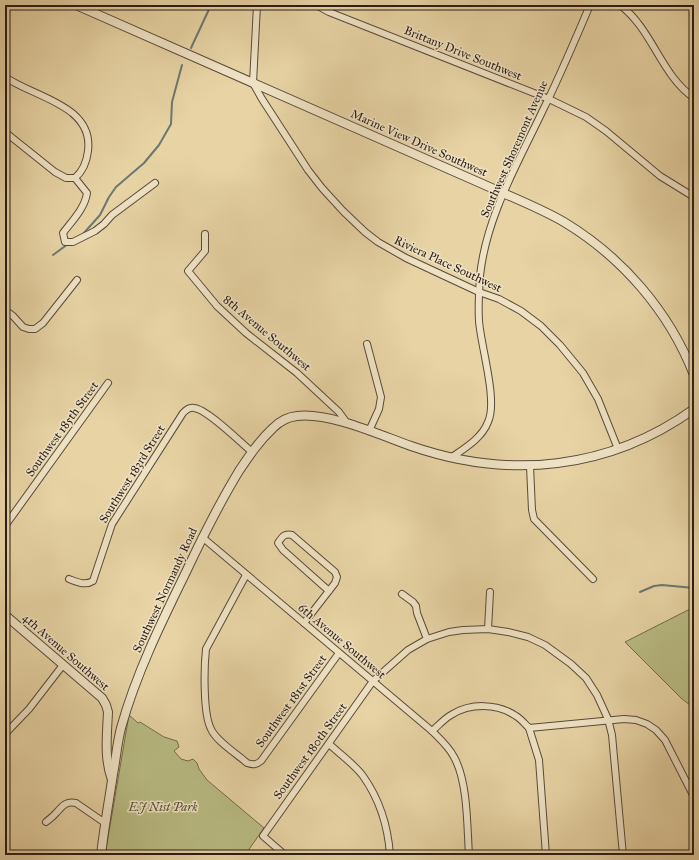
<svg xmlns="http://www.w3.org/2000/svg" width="699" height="860" viewBox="0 0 699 860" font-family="'IM FELL Great Primer',serif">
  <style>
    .green { fill: #b9bb83; stroke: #726c4c }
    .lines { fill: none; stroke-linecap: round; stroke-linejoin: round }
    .stream { stroke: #6c7871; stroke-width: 2 }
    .minor-casing { stroke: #594a3a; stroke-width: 8 }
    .tertiary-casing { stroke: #594a3a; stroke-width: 10 }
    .minor { stroke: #efe2c4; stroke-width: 6 }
    .tertiary { stroke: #efe2c4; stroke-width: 8 }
    .labels { text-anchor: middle; stroke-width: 3; stroke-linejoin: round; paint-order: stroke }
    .street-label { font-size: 12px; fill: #2a1c16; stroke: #efe2c4 }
    .park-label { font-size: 12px; font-style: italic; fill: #554c37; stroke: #efe2c4 }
  </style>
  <rect width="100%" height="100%" fill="#e7d3a4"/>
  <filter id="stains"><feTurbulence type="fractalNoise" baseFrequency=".005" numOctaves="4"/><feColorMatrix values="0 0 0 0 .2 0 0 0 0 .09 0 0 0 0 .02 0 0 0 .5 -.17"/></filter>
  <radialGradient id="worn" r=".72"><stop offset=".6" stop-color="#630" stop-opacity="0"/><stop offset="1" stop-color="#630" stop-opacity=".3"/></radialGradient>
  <g class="green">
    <polygon points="694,607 694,708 682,699 625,642"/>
    <polygon points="129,715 138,723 140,722 164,737 177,741 179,747 174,751 181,759 188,761 193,759 197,763 199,769 207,780 264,828 245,855 108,855 108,851 106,849"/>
  </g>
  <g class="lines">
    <g class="stream">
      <polyline points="191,48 211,5"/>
      <polyline points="83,234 100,215 109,197 116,187 144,163 159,145 171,124 172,102 182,65"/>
      <polyline points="53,255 68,244"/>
      <polyline points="640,592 654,586 662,585 694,588"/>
    </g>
    <defs>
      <g id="minor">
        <polyline points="257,5 253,83 262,99 308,170 322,188 343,211 365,232 378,242 406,258 479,292 499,299 521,311 541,326 560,345 583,373 598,399 618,449"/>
        <polyline points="316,5 329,12 549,99 586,117 606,131 660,176 694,197"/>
        <path d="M620 5C653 30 660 74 694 98"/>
        <path d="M5 77C33 97 94 105 88 151 87 160 83 171 75 178"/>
        <polyline points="5,132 55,172 66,178 75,178"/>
        <path d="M75 178 87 193C85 208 72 221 63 233L65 242H73L95 231 104 224 112 215 155 183"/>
        <polyline points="205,234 205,251 188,271 217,306 246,333 297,373 339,412 347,423"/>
        <polyline points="5,313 9,313 13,316 23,327 29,329 35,329 43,323 77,280"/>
        <polyline points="367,344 381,397 379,409 369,431"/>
        <path d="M452 457C465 448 482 438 488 422 498 401 481 347 479 321 478 306 479 291 480 276 486 217 518 163 543 110 560 76 575 40 590 5"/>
        <polyline points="530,466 532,510 534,519 593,579"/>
        <polyline points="5,526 108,383"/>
        <path d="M202 537 432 731C440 739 449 747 454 757 468 782 467 826 469 855"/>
        <path d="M246 575 206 649C204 667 203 714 211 729 216 741 237 754 247 763 253 765 256 765 261 761L339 653"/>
        <path d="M69 579C77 582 85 586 93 581L112 524 183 413C186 410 189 407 194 408 207 409 240 442 252 452"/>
        <polyline points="402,594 413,602 416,606 417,613 427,639"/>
        <path d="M304 623 335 583 337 577 335 572 292 535C284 533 282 537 278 543L283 550 329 591"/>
        <polyline points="488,629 490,592"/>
        <polyline points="529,728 539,760 546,855"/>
        <path d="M432 731C438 726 444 719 451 715 470 703 497 703 516 716 521 719 525 724 529 728L624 719 636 720 647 724 656 730 665 740 694 797"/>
        <polyline points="5,734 29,709 63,665"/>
        <path d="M329 744C340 754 355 765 363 776 380 800 388 826 390 855"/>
        <path d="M46 822C49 819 53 817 56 813 63 806 65 801 76 803L105 823"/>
        <polyline points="285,855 263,836 373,681 408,650 427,639 449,632 463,630 488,629 508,632 528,637 545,645 571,664 586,678 597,695 608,719 612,735 623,855"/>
      </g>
      <g id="tertiary">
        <path d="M76 5 503 193C524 202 545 211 564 222 622 257 669 311 694 375"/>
        <path d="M5 615 102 698 106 705 108 712C107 735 104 758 112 780"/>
        <path d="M101 855C104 828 109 801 113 774 116 759 117 743 121 728 136 674 161 623 186 572 202 538 219 504 239 471 249 456 259 441 273 428 279 422 287 417 297 416 329 412 380 435 411 446 509 480 609 470 694 409"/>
      </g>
    </defs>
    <use href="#minor" class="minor-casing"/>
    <use href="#tertiary" class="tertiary-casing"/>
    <use href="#minor" class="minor"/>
    <use href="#tertiary" class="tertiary"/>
  </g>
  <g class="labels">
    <g class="street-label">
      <text transform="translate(463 53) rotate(22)" y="4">Brittany Drive Southwest</text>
      <text transform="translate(419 143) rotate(24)" y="4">Marine View Drive Southwest</text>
      <text transform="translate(514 149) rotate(-66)" y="4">Southwest Shoremont Avenue</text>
      <text transform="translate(448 264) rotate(25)" y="4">Riviera Place Southwest</text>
      <text transform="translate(267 333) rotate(40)" y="4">8th Avenue Southwest</text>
      <text transform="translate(62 429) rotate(-54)" y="4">Southwest 185th Street</text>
      <text transform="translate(132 474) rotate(-58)" y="4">Southwest 183rd Street</text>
      <text transform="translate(165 590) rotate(-65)" y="4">Southwest Normandy Road</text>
      <text transform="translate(342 641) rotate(40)" y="4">6th Avenue Southwest</text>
      <text transform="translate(66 652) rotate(41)" y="4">4th Avenue Southwest</text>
      <text transform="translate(291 701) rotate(-54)" y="4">Southwest 181st Street</text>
      <text transform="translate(310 751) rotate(-54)" y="4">Southwest 180th Street</text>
    </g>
    <g class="park-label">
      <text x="163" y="811">E.J Nist Park</text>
    </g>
  </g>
  <rect width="699" height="860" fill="none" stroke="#e7d3a4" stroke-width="20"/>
  <rect x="6" y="6" width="687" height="848" fill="none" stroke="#2a1c16" stroke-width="2"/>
  <rect x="10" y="10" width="679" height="840" fill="none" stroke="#2a1c16"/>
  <rect width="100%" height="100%" filter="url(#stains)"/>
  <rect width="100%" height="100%" fill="url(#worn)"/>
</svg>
